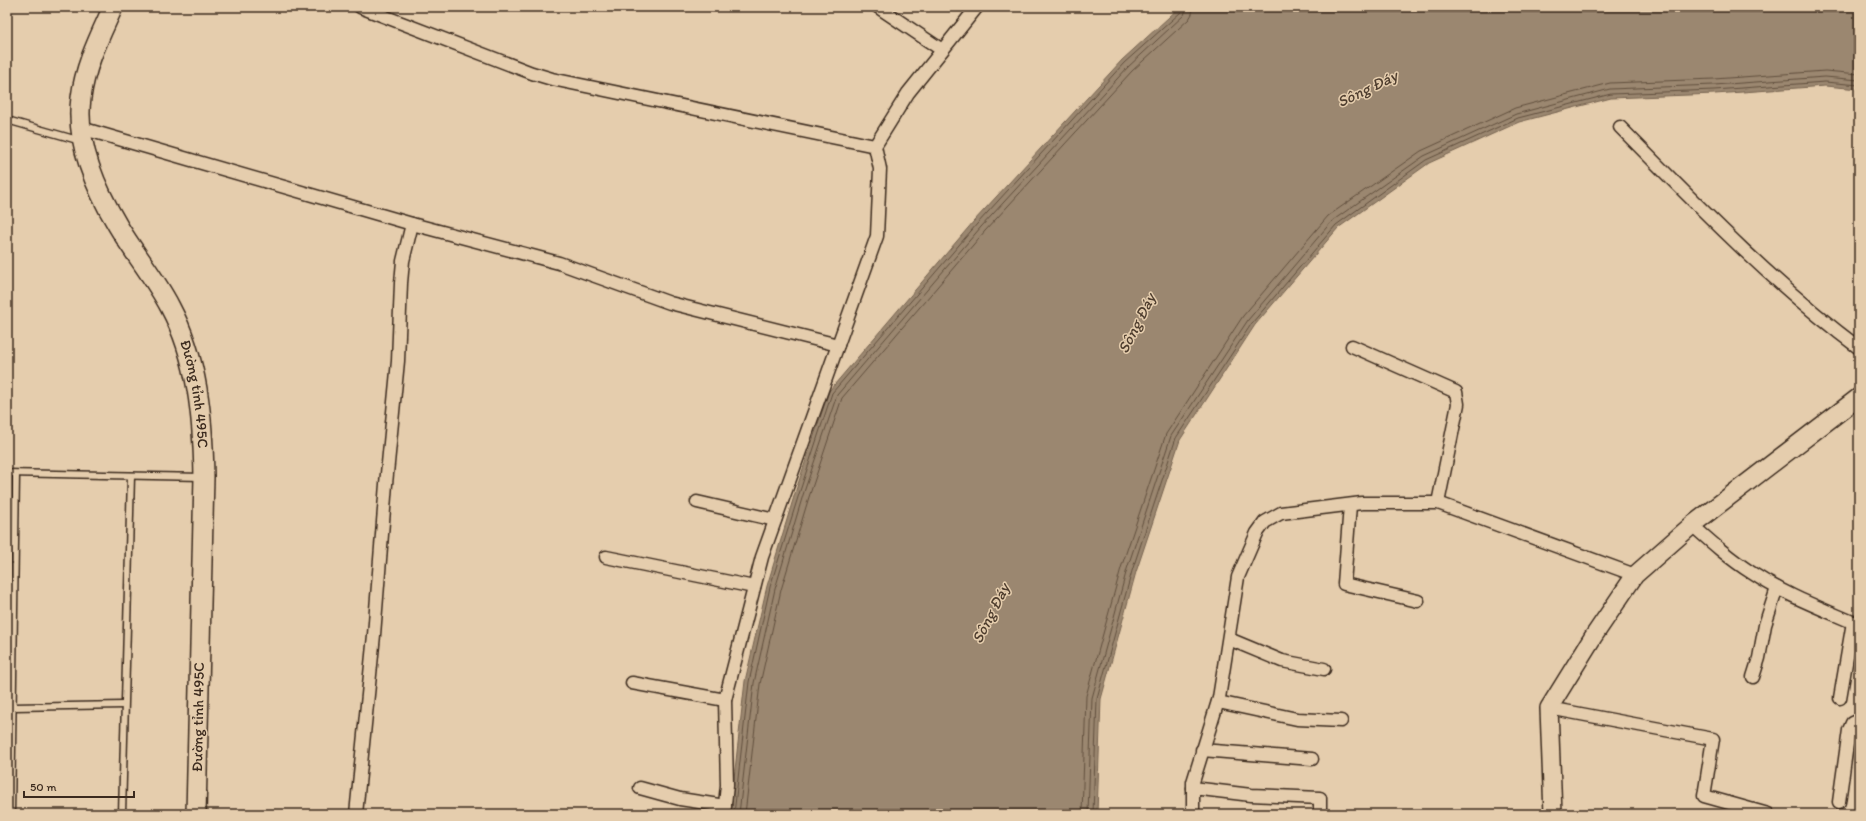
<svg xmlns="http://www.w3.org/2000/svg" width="1866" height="821" viewBox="0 0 1866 821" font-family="Itim,sans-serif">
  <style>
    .water { fill: #9b876f; stroke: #75624f }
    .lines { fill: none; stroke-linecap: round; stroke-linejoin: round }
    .shore { stroke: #614f3e; stroke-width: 1 }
    .lane-casing { stroke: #3b2a1e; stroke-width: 9 }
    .street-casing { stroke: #3b2a1e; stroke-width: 15 }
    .secondary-casing { stroke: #3b2a1e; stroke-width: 20 }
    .primary-casing { stroke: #3b2a1e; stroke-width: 22 }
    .lane { stroke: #e5cdad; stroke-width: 6 }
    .street { stroke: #e5cdad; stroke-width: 12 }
    .secondary { stroke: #e5cdad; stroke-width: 17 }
    .primary { stroke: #e5cdad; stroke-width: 19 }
    .labels { text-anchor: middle; stroke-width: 3; stroke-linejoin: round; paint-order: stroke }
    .street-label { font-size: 15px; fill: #3b2a1e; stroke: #e5cdad }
    .water-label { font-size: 16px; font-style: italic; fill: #4e3d2e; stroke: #e5cdad }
  </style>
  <rect width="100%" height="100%" fill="#e5cdad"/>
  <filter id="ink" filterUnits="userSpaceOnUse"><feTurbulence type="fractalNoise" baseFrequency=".025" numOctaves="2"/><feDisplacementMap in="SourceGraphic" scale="8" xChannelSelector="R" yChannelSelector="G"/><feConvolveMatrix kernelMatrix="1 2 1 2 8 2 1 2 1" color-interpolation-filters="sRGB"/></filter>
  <g filter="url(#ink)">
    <polygon class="water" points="1180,7 1859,7 1859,89 1825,86 1715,94 1611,98 1519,122 1429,163 1338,228 1255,325 1180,440 1136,572 1101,699 1097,814 730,814 745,681 767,586 795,493 829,391 974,221 1122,60"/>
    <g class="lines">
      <g class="shore">
        <polyline points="734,814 749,682 770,587 799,494 832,393 977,224 1124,63 1181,12 1182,7"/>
        <polyline points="739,814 754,683 775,589 803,495 837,395 981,227 1128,67 1184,15 1187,7"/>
        <polyline points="745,814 760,684 781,590 809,497 842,398 985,231 1132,71 1189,19 1192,14 1193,7"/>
        <polyline points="1082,814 1086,696 1121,568 1166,434 1243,316 1328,216 1421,151 1515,108 1610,83 1714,79 1825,71 1859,74"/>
        <polyline points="1088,814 1092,698 1127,569 1171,436 1248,320 1332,221 1424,156 1516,114 1610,89 1714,85 1825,77 1859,80"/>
        <polyline points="1093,814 1097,699 1132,571 1176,438 1252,323 1336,225 1426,160 1518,118 1611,94 1714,90 1825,82 1859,85"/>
      </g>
      <defs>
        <g id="lane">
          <polyline points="7,120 81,141"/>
          <polyline points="7,473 202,477"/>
          <polyline points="14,707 124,705"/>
          <polyline points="11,814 16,474"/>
          <polyline points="122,814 131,476"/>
        </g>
        <g id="street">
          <polyline points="360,7 532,73 552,79 875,146"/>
          <polyline points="878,7 942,50"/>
          <path d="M1620 127C1696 204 1772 283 1859 348"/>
          <polyline points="81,128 412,224 559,263 670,303 838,345"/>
          <polyline points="1352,346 1456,392 1458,404 1438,503"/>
          <polyline points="697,502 775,520"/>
          <polyline points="1350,505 1344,584 1418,601"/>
          <path d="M1692 525C1711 542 1730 559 1752 573 1785 595 1823 609 1859 625"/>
          <polyline points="606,557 754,587"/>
          <polyline points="1229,639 1282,661 1324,669"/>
          <polyline points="1753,677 1759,658 1765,625 1777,588"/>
          <polyline points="632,683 725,700"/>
          <polyline points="1840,698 1853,622"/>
          <polyline points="1218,702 1297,719 1341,721"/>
          <polyline points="1549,708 1713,739 1704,796 1768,814"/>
          <polyline points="1202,750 1312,759"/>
          <polyline points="640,788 680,799 725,806"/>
          <polyline points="1193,788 1251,795 1320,798 1320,814"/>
          <polyline points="1839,802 1849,730 1852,723 1859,720"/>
          <polyline points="356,814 374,635 386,484 398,361 401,283 403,261 412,224"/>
          <polyline points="724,814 727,785 725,700 762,557 877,236 880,169 875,146 908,93 977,7"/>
          <polyline points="1193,814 1193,782 1219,698 1238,577 1257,533 1265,522 1281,513 1362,503 1438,503 1635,575"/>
        </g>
        <polyline id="secondary" points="1553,814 1549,708 1593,637 1635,575 1692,525 1859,397"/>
        <g id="primary">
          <path id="s1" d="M113 7C100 36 85 65 81 98 75 141 96 189 118 226 134 253 155 278 170 307 198 359 203 419 204 477L196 814"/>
        </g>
      </defs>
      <use href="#lane" class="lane-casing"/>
      <use href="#street" class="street-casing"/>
      <use href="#secondary" class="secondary-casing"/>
      <use href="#primary" class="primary-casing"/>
      <use href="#lane" class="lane"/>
      <use href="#street" class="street"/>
      <use href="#secondary" class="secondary"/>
      <use href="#primary" class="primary"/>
    </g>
  </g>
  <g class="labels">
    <g class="street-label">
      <text dy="5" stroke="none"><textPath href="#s1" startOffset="420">Đường tỉnh 495C</textPath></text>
      <text transform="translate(198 717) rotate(-89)" y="5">Đường tỉnh 495C</text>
    </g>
    <g class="water-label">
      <text transform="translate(1367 88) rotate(-26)" y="6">Sông Đáy</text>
      <text transform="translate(1136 323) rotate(-63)" y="6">Sông Đáy</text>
      <text transform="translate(990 613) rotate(-63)" y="6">Sông Đáy</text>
    </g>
  </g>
  <rect width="1866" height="821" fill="none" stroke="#e5cdad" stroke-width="24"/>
  <rect x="12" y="12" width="1842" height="797" fill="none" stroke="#3b2a1e" stroke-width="1.5" filter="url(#ink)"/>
  <path d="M24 791v6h110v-6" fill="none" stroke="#3b2a1e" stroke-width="2"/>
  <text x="30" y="791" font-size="12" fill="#3b2a1e" stroke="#e5cdad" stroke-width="3" paint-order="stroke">50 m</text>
</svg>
